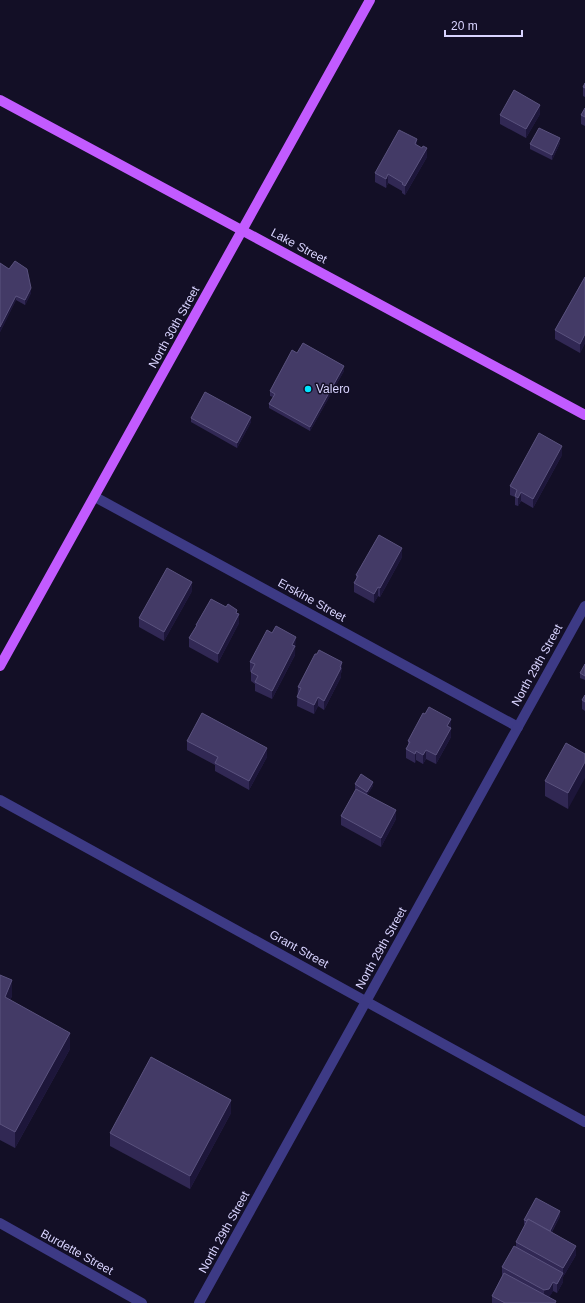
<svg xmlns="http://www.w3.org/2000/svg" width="585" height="1303" viewBox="0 0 585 1303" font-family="Helvetica,sans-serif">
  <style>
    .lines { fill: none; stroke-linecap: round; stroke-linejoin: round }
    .minor { stroke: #3d3a85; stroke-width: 10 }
    .major { stroke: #c25bff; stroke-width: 10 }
    .wall { fill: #312854 }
    .shaded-wall { fill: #1d163a }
    .building { fill: #433a66; stroke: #5a527e }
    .poi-dot { fill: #00e5ff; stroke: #130f26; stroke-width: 1.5 }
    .labels { text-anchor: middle; stroke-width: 3; stroke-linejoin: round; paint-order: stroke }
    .street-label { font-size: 12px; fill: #d9d4ff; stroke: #130f26 }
    .poi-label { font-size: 12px; fill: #d9d4ff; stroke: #130f26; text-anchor: start }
  </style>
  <rect width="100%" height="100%" fill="#130f26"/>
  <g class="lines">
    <g class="minor">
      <polyline points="95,497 518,727"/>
      <polyline points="0,800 585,1122"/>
      <polyline points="0,1223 142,1303"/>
      <polyline points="199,1303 585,606"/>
    </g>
    <g class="major">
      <polyline points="0,100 585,415"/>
      <polyline points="0,666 370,0"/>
    </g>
  </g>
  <g class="wall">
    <polygon points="585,83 585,97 583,96 583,87"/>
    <polygon points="585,108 585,126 581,124 581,115"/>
    <polygon points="540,114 526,138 500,124 500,115"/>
    <polygon points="560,143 552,160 530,149 530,144"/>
    <polygon points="417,145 427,157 405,195 402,193 402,191 388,183 386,188 375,182 375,173"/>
    <polygon points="0,263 31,293 25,305 16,300 0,332"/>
    <polygon points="585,277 585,343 580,353 555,339 555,330"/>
    <polygon points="297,353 344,371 310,431 269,408 269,404 273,397 270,396 270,391"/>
    <polygon points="191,418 251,422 237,448 191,422"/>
    <polygon points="562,455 533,508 521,501 518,506 515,505 515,497 510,495 510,486"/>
    <polygon points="402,557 380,597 378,596 374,603 354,592 354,583 356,579 356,575"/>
    <polygon points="192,591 164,641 139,627 139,618"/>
    <polygon points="237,614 239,623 218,663 189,647 189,638 196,627 196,625"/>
    <polygon points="296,646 295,647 295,655 272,699 255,691 255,684 251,681 251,672 250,671 250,662"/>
    <polygon points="585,664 585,680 580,678 580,673"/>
    <polygon points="342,671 341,673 341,677 324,710 318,706 314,714 297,706 298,687"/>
    <polygon points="585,695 585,711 582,709 582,700"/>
    <polygon points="425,714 451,719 451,737 436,764 426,759 423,764 416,760 415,763 406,758 406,749 408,745 408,741"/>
    <polygon points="187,741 267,757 249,790 215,771 215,765 187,750"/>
    <polygon points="585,754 568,809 545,796 545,781"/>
    <polygon points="355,784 373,786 367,795 396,819 381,847 341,825 341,816 356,789 355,789"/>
    <polygon points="0,975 12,996 10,1000 70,1049 15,1148 0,1140"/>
    <polygon points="231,1113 190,1189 110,1146 110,1133"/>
    <polygon points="560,1216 552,1232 576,1255 563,1277 563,1282 557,1293 553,1291 549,1297 556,1303 492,1303 492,1296 502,1276 502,1267 516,1247 516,1242 525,1225 524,1224 524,1220"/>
  </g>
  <g class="shaded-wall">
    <polygon points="540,105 540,114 526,138 526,129"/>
    <polygon points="560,138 560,143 552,160 552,155"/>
    <polygon points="417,139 417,148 415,144"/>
    <polygon points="427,148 427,157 405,195 405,186"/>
    <polygon points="388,174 388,183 386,188 386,179"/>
    <polygon points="31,288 31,293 25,305 25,300"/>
    <polygon points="16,296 16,300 0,332 0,327"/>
    <polygon points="585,334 585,343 580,353 580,344"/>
    <polygon points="344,366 344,371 310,431 310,427"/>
    <polygon points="251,417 251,422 237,448 237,443"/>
    <polygon points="562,446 562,455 533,508 533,499"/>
    <polygon points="521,492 521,501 518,506 518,498"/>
    <polygon points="402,548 402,557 380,597 380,588"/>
    <polygon points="192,582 192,591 164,641 164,632"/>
    <polygon points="378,587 378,596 374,603 374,594"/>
    <polygon points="237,610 237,618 239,614 239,623 218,663 218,654"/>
    <polygon points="296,637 295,655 272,699 272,691 292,645"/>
    <polygon points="342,662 342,671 341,673 341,677 324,710 324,701"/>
    <polygon points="318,697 318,706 314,714 314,705"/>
    <polygon points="451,719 451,737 436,764 436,755 447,726"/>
    <polygon points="267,748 267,757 249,790 249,781"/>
    <polygon points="426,750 426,759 423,764 423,755"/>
    <polygon points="416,751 416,760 415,763 415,754"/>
    <polygon points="585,762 585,778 568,809 568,793"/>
    <polygon points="373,782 373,786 367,796 367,792"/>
    <polygon points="396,810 396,819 381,847 381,838"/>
    <polygon points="12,980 12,996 5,1012 5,997"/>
    <polygon points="70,1033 70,1049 15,1148 15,1132"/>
    <polygon points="231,1100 231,1113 190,1189 190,1176"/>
    <polygon points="560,1211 560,1216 548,1238 548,1233"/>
    <polygon points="576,1246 576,1255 563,1277 563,1268"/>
    <polygon points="563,1273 563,1282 557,1293 557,1284"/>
    <polygon points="553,1282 553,1291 549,1298 544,1299 544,1290"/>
  </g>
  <g class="building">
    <polygon points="585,83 585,88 583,87"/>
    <polygon points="514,90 540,105 526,129 500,115"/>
    <polygon points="585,108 585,117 581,115"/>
    <polygon points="539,128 560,138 552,155 530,144"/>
    <polygon points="399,130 417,139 415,144 422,148 423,146 427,148 405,186 402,184 403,183 388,174 386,179 375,173"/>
    <polygon points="15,261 27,269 31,288 25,300 16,296 0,327 0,263 9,269"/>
    <polygon points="585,277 585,334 580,344 555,330"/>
    <polygon points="303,343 344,366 310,427 269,404 275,394 270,391 292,350 297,353"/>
    <polygon points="205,392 251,417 237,443 191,418"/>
    <polygon points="539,433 562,446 533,499 521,492 518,498 515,496 517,490 510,486"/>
    <polygon points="379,535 402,548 380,588 378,587 374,594 354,583 358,576 356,575"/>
    <polygon points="167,568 192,582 164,632 139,618"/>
    <polygon points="211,599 226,607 228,604 237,610 236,613 239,614 218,654 189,638 197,625 196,625"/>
    <polygon points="276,626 296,637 292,645 295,646 272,691 255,682 258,676 251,672 255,664 250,662 267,630 272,633"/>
    <polygon points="319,650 342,662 340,667 341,668 324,701 318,697 314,705 297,697 301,688 298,687 315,654 317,654"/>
    <polygon points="585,664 585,676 580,673"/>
    <polygon points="585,695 585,702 582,700"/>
    <polygon points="429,707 451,719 447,726 451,728 436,755 426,750 423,755 416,751 415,754 406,749 410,742 408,741 423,713 425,714"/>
    <polygon points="202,713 267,748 249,781 215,763 218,757 187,741"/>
    <polygon points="566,743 585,754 585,762 568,793 545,781"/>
    <polygon points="361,774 373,782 367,792 355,784"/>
    <polygon points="356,789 396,810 381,838 341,816"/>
    <polygon points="0,975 12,980 5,997 70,1033 15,1132 0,1124"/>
    <polygon points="151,1057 231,1100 190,1176 110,1133"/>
    <polygon points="536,1198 560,1211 550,1231 528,1219 527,1221 524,1220"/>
    <polygon points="528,1219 576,1246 563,1268 516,1242"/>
    <polygon points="514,1246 563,1273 557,1284 553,1282 549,1289 544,1290 502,1267"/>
    <polygon points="504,1273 556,1301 555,1303 505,1303 492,1296"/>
  </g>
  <circle class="poi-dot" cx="308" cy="389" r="4"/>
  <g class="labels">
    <g class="street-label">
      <text transform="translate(299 246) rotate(28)" y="4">Lake Street</text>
      <text transform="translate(174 327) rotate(-61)" y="4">North 30th Street</text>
      <text transform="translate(312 600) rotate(29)" y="4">Erskine Street</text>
      <text transform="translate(537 665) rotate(-61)" y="4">North 29th Street</text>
      <text transform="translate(381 948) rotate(-61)" y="4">North 29th Street</text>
      <text transform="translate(299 949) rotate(29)" y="4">Grant Street</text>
      <text transform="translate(224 1232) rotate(-61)" y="4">North 29th Street</text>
      <text transform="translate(77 1252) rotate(29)" y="4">Burdette Street</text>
    </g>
    <g class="poi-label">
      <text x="316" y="393">Valero</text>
    </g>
  </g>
  <path d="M445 30v6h77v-6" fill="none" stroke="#d9d4ff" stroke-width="2"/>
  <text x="451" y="30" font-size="12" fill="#d9d4ff" stroke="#130f26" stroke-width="3" paint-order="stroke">20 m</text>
</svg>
